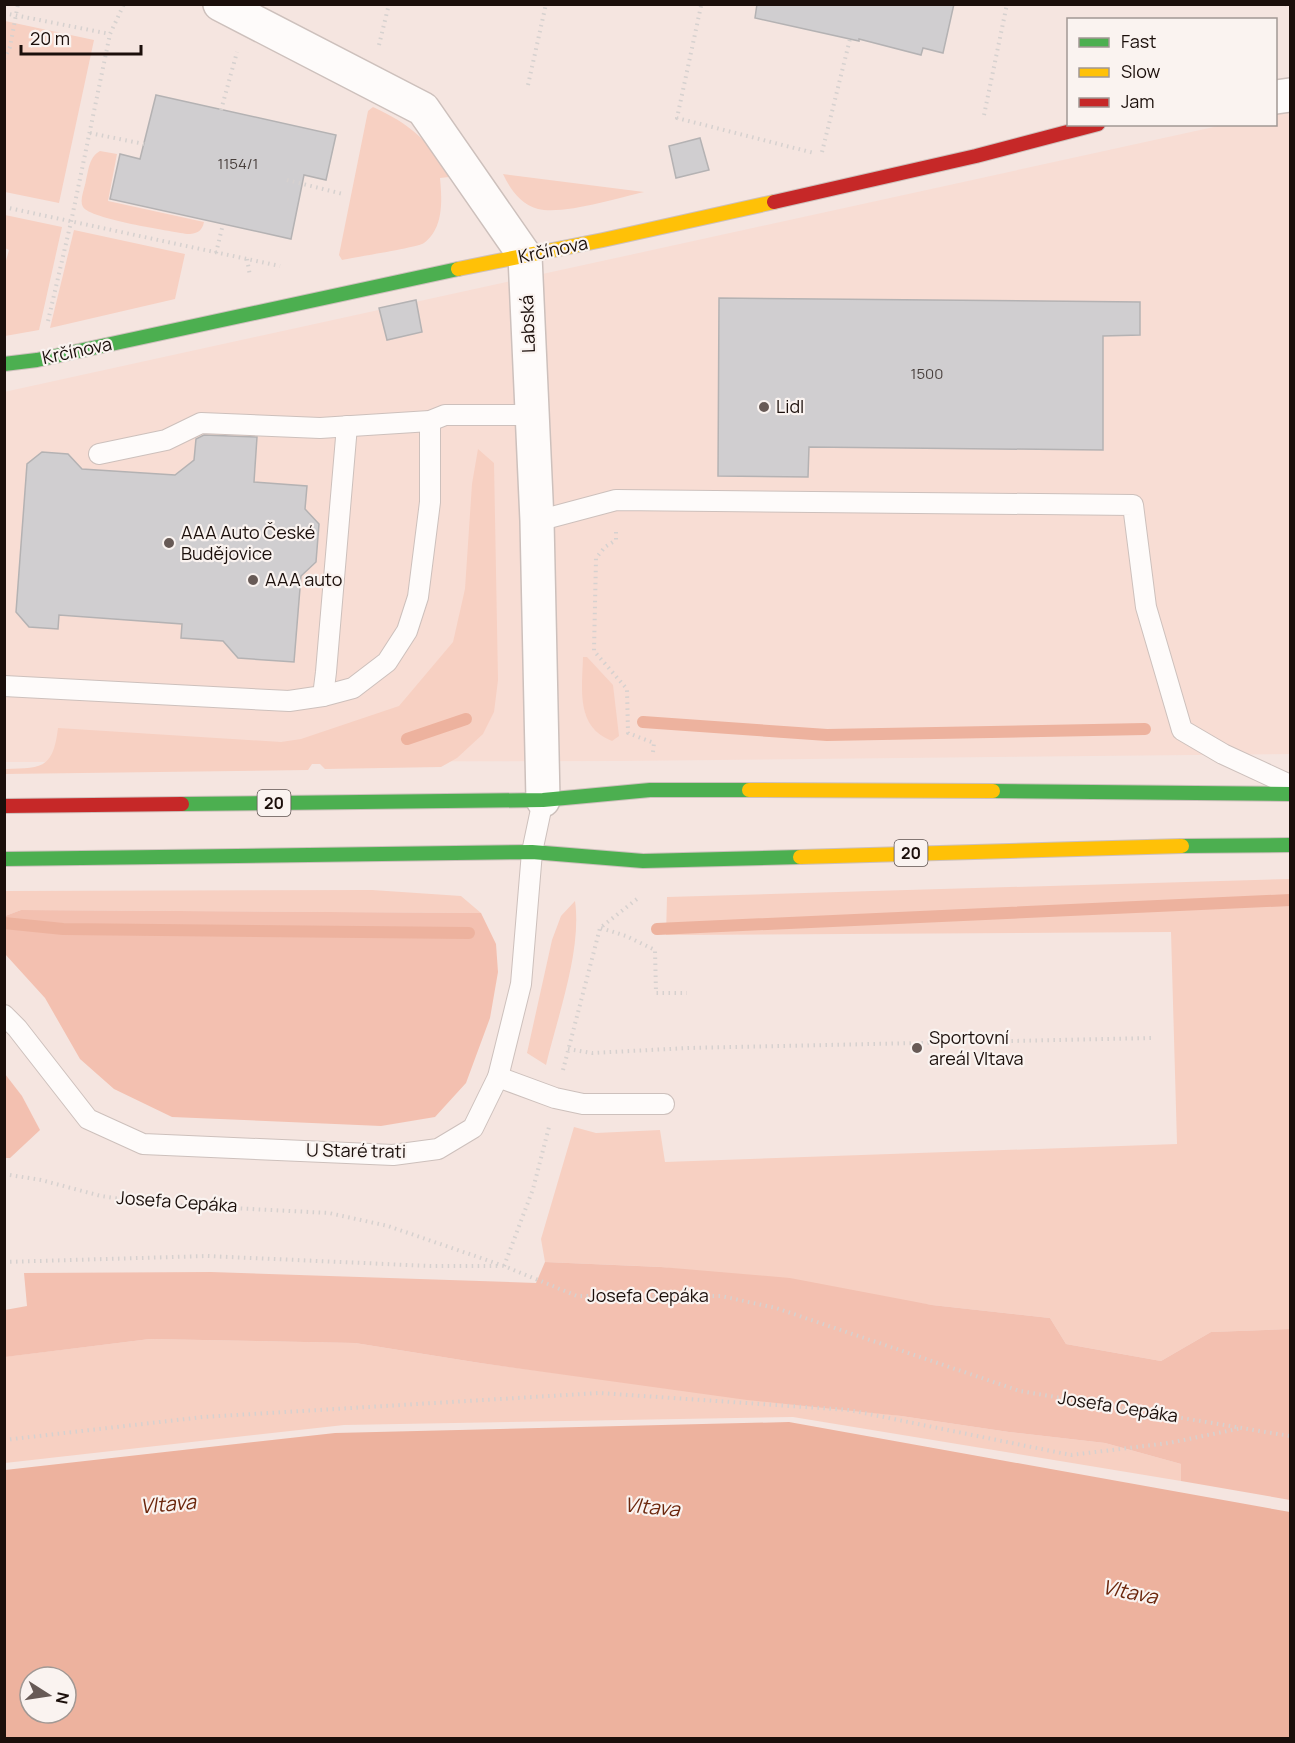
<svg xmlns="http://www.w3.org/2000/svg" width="1295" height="1743" viewBox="0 0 1295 1743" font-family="Manrope,sans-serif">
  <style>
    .built { fill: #f8ddd4 }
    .green { fill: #f7d0c2 }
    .forest { fill: #f3c0b0 }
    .water { fill: #edb29e; fill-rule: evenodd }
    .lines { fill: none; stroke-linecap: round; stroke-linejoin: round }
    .stream { stroke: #edb29e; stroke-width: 12 }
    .building { fill: #d0ced0; stroke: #b4b2b3; stroke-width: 1.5 }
    .lane-casing { stroke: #cdc0bc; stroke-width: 22 }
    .street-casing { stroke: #cdc0bc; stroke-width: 36 }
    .fast-casing { stroke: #cdc0bc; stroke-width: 16 }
    .slow-casing { stroke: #cdc0bc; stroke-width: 16 }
    .jam-casing { stroke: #cdc0bc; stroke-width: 16 }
    .path { stroke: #d6d1cf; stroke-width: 4; stroke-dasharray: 1.5 4.5; stroke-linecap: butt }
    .lane { stroke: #fefbfa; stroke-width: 20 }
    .street { stroke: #fefbfa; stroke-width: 33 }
    .fast { stroke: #4caf50; stroke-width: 14 }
    .slow { stroke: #ffc107; stroke-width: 14 }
    .jam { stroke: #c62828; stroke-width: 14 }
    .poi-dot { fill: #675a56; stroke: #faf3f0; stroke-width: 2 }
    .labels { text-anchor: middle; stroke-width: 4.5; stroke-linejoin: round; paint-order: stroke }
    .number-label { font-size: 15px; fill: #483f3c }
    .shield { fill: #faf3f0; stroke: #5e5350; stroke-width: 1.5 }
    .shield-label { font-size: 16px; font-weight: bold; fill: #1b0f0b }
    .street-label { font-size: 18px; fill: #1b0f0b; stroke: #faf3f0 }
    .poi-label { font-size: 18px; fill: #1b0f0b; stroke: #faf3f0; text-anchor: start }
    .water-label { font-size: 20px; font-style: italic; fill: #6b260c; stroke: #faf3f0 }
  </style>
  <rect width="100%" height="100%" fill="#f5e5e0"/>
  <polygon class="built" points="1276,113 1290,113 1290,754 621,761 5,762 4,392 1223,125 1276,124"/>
  <g class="green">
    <polygon points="5,21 94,40 59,203 5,192"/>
    <path d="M373 107C410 124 430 141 449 177L440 178C442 200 444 228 424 243 416 248 355 257 342 260L339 255 368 111Z"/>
    <path d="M100 151 117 154 108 201 204 222C202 232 196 234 187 234 170 231 90 219 83 207 79 200 85 188 86 180 89 169 89 157 100 151Z"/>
    <path d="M503 174 644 192C618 198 563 215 538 209 520 204 510 189 503 174Z"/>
    <polygon points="5,215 62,227 39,330 5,336 4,268 9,250 5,248"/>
    <polygon points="74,230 185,254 175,299 50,328"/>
    <path d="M478 449 494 463 498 680 494 712 483 734 457 758 441 767 325 769 320 764H312L308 770 5 774V769C42 768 53 769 58 728L281 742 301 739 399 706 453 642 465 589 472 484Z"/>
    <path d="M583 657H587L613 685 619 736 612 741C576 727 582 691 583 657Z"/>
    <polygon points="1290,879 1290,1329 1211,1332 1161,1361 1066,1344 1050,1318 932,1305 662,1267 545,1262 541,1239 574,1127 596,1133 660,1130 665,1162 1177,1144 1171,932 666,935 667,897"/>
    <polygon points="372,890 461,896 481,913 21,910 5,916 4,891"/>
    <path d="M575 901C582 950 558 1015 546 1065L527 1053 552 940 561 916Z"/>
    <polygon points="150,1339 355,1343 480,1363 617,1381 901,1416 1009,1432 1105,1443 1181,1464 1181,1481 793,1417 344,1425 5,1463 4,1357"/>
  </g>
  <g class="forest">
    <polygon points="21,910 481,913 496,944 498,972 490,1018 466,1083 435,1117 381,1126 172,1117 114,1089 80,1059 45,998 5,954 5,916"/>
    <polygon points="5,1074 22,1096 40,1130 10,1158 5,1158"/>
    <polygon points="545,1262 661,1267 790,1278 932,1305 1050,1318 1066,1344 1161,1361 1211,1332 1290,1329 1290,1500 1181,1481 1181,1464 1105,1443 1009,1432 901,1416 747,1400 480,1363 355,1343 150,1339 5,1357 5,1310 27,1306 24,1273 211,1272 536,1283"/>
  </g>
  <path class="water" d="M789 1422 1290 1512V1738H5V1470L335 1433ZM30 1677H66V1713H30Z"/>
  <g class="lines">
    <g class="stream">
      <polyline points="643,722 827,735 1145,729"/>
      <polyline points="407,739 466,719"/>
      <polyline points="4,923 63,929 469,933"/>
      <polyline points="657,929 1290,900"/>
    </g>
  </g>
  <g class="building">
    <polygon points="757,4 954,4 943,53 923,48 921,55 859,39 859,41 755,18"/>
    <polygon points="156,95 336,135 326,180 304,175 291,239 110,199 120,154 140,159"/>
    <polygon points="700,138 709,170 676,178 669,146"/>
    <polygon points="719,298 1140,302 1140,335 1103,336 1103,450 809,447 808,477 718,476"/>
    <polygon points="416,300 422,332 387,340 379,308"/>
    <polygon points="204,435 257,437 254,482 307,486 305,509 319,524 316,562 301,576 294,662 238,658 223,641 181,638 182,624 59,615 58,629 29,627 16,612 27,464 42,452 68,454 82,469 175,475 194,460 196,439"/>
  </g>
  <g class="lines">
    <defs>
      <g id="lane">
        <polyline points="99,454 166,440 201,423 320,428 430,421 445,415 532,415"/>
        <polyline points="537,521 616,500 1133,505 1146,607 1182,730 1223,754 1290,785"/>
        <polyline points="4,686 289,701 323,696 326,672 347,426"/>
        <polyline points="323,696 353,688 387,662 407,631 418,597 430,502 430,421"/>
        <polyline points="4,1015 17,1028 88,1119 143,1144 393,1155 438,1149 473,1128 498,1077 521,984 532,852 543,800"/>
        <polyline points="498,1077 555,1098 583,1104 664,1104"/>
      </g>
      <g id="street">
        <polyline points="220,4 423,109 525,256 537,521 543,800"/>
        <polyline points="1276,97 1290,95"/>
      </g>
      <g id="fast">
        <polyline points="4,364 37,360 458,269"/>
        <polyline points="993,791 1290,794"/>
        <polyline points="182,804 543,800 650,790 749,790"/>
        <polyline points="1182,846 1290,845"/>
        <polyline points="4,859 532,852 643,861 800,857"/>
      </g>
      <g id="slow">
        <polyline points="458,269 603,240 774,202"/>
        <polyline points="749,790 993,791"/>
        <polyline points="800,857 1182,846"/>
      </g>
      <g id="jam">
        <polyline points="774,202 976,156 1098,124"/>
        <polyline points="4,806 182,804"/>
      </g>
    </defs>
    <use href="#lane" class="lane-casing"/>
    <use href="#street" class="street-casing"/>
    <use href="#fast" class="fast-casing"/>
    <use href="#slow" class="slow-casing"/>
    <use href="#jam" class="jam-casing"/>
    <g class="path">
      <polyline points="1285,4 1290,6"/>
      <polyline points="701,6 677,118 814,153"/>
      <polyline points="4,13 110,34"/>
      <polyline points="379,45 389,4"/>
      <polyline points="4,59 10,47 18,4"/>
      <polyline points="528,85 546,4"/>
      <polyline points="221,110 237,52"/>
      <polyline points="984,115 1007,4"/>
      <polyline points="90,133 144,144"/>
      <polyline points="822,152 850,39"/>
      <polyline points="287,180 343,194"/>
      <polyline points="4,207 280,266"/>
      <polyline points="216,253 223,224"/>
      <polyline points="247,259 250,276"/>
      <polyline points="48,321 71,222 110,34 124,4"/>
      <polyline points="616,532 616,540 605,547 596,558 594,651 627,689 628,733 654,743 653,752"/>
      <polyline points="601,928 626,936 655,950 656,993 687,993"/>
      <polyline points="568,1049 592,1053 688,1048 1151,1038"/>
      <polyline points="563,1070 600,928 637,899"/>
      <polyline points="4,1174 41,1180 101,1196 154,1204 329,1213 388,1226 504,1266 577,1296 721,1296 776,1308 1020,1391 1290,1436"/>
      <polyline points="4,1262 207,1256 430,1266 500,1266"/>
      <polyline points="504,1266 533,1189 549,1127"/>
      <polyline points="4,1440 203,1417 599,1393 849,1410 1071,1455 1169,1443 1242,1428"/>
    </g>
    <use href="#lane" class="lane"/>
    <use href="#street" class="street"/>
    <use href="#fast" class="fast"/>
    <use href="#slow" class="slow"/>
    <use href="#jam" class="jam"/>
  </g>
  <g class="poi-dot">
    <circle cx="764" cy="407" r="6"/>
    <circle cx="169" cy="543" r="6"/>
    <circle cx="253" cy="580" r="6"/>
    <circle cx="917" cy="1048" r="6"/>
  </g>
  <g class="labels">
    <g class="number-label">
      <text x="238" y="169">1154/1</text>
      <text x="927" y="379">1500</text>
    </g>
    <g class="shield">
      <rect x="257.5" y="790" width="33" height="26" rx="4.5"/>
      <rect x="894.5" y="840" width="33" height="26" rx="4.5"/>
    </g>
    <g class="shield-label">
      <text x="274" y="809">20</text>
      <text x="911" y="859">20</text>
    </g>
    <g class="street-label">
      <text transform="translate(553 250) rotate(-12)" y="6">Krčínova</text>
      <text transform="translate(528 324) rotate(-92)" y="6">Labská</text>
      <text transform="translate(77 351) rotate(-12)" y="6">Krčínova</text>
      <text transform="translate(356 1151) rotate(1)" y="6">U Staré trati</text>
      <text transform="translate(177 1202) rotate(4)" y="6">Josefa Cepáka</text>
      <text x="648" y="1302">Josefa Cepáka</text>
      <text transform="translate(1118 1407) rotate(9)" y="6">Josefa Cepáka</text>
    </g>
    <g class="poi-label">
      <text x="776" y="413">Lidl</text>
      <text x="181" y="539">AAA Auto České<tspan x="181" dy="21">Budějovice</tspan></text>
      <text x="265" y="586">AAA auto</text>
      <text x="929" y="1044">Sportovní<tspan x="929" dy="21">areál Vltava</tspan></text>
    </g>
    <g class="water-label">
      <text transform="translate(168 1504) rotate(-5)" y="7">Vltava</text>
      <text transform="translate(652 1507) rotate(5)" y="7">Vltava</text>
      <text transform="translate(1130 1592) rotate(11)" y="7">Vltava</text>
    </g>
  </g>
  <rect width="1295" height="1743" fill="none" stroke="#1b0f0b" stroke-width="12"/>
  <rect x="1067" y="18" width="210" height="108" fill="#faf3f0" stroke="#a19894" stroke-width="1.5"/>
  <rect x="1079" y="38" width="30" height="9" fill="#4caf50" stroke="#a19894" stroke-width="1.5"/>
  <text x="1121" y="48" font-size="18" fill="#1b0f0b">Fast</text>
  <rect x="1079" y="68" width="30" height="9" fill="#ffc107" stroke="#a19894" stroke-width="1.5"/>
  <text x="1121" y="78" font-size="18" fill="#1b0f0b">Slow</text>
  <rect x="1079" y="98" width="30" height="9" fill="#c62828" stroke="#a19894" stroke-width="1.5"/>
  <text x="1121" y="108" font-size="18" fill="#1b0f0b">Jam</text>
  <g transform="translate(48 1695) rotate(102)"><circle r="28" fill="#faf3f0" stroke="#a19894" stroke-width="1.5"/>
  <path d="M0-4.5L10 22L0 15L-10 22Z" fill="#675a56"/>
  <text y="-9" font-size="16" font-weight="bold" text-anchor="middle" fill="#1b0f0b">N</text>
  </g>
  <path d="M21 45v9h120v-9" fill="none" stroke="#1b0f0b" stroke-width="3"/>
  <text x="30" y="45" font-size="18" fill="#1b0f0b" stroke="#faf3f0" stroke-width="4.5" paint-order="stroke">20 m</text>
</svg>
